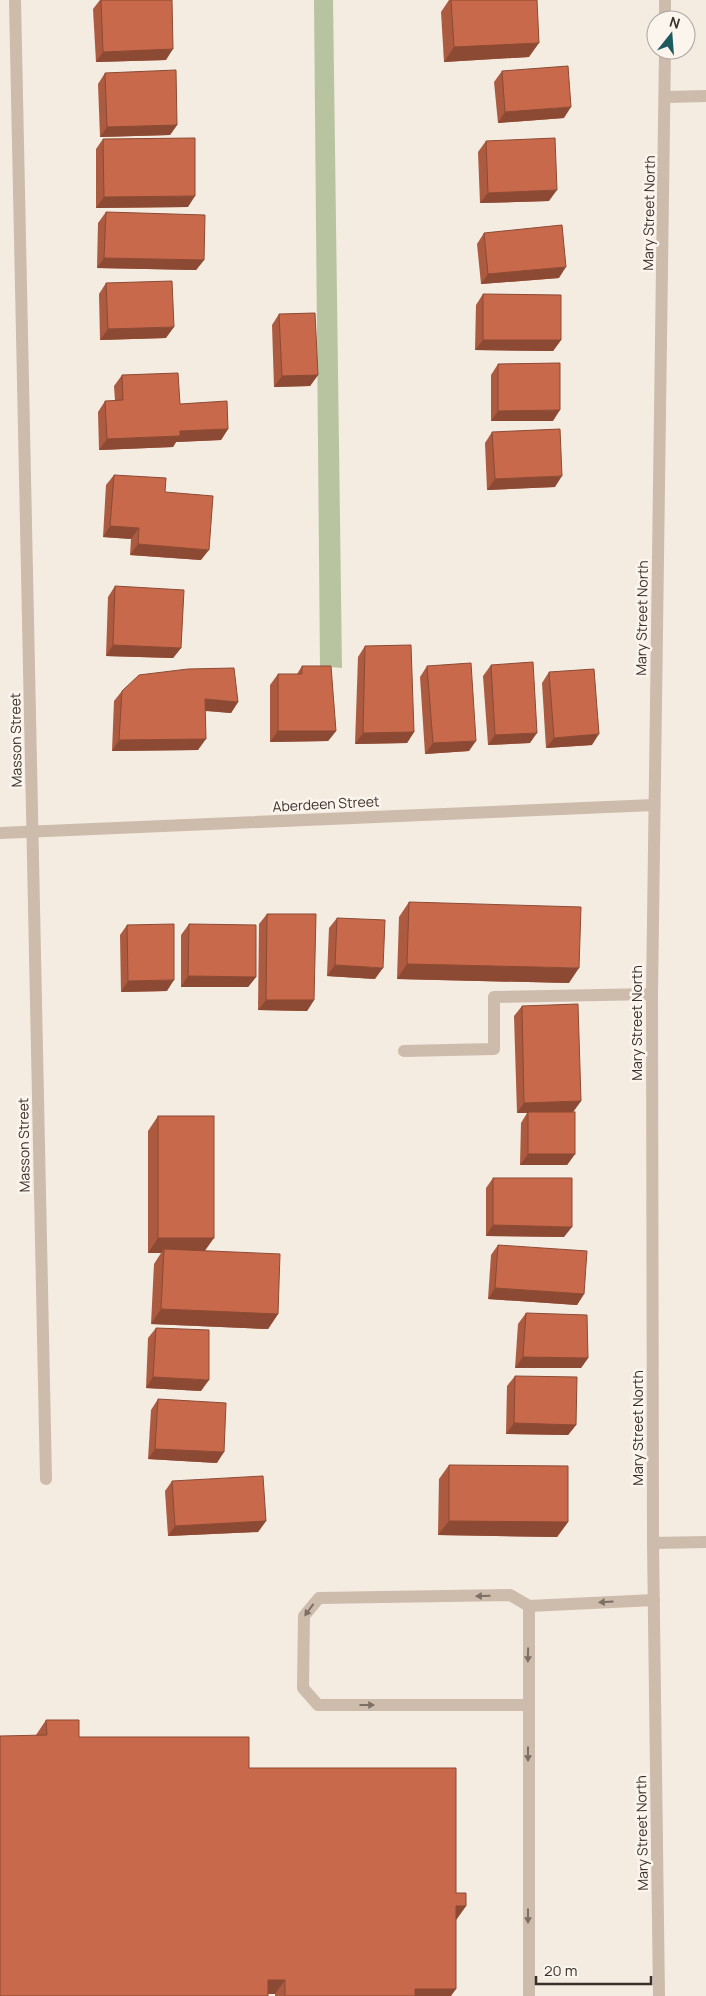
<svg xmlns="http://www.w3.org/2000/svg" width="706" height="1996" viewBox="0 0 706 1996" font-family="Manrope,sans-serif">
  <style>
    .green { fill: #b8c4a0 }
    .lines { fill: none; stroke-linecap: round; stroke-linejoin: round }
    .minor { stroke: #cdbbac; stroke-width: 12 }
    .wall { fill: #ac5a40 }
    .shaded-wall { fill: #8c4a34 }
    .building { fill: #c8694b; stroke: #8c4a34 }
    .oneway { fill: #7d6f65 }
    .labels { text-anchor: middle; stroke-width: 5; stroke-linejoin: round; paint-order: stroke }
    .street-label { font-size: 14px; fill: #3b302b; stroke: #fbf5ee }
  </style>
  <rect width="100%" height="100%" fill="#f4ebe1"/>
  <polygon class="green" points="314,0 333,0 342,668 320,666"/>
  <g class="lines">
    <g class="minor">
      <polyline points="15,0 46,1479"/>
      <polyline points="665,0 665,20"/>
      <polyline points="666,97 706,96"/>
      <polyline points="0,833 654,805"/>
      <polyline points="404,1051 494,1049 494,997 652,994"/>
      <polyline points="653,1543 706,1542"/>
      <polyline points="527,1705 318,1705 303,1688 304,1616 319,1598 510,1595 529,1606 654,1600"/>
      <polyline points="529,1996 529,1606"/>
      <polyline points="659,1996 653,1543 652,994 665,50"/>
    </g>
  </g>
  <g class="wall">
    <polygon points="100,0 172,0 166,60 96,62 93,9"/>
    <polygon points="449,0 537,0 529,57 444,62 441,12"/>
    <polygon points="502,71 564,118 498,123 494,82"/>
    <polygon points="105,73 177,125 170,135 100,137 98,84"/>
    <polygon points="103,139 188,207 96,208 96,149"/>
    <polygon points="486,141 549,201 480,203 478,152"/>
    <polygon points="106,212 204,260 196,270 97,268 98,223"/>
    <polygon points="484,233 559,278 481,284 477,244"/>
    <polygon points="106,283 166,338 100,340 99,294"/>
    <polygon points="483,294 561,340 553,351 475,350 476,305"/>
    <polygon points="279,314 318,375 310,386 274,387 272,325"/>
    <polygon points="498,364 553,421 491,421 491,375"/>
    <polygon points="122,375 180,404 228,429 221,440 176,442 173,447 99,450 98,412 105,401 115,401 114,386"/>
    <polygon points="492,432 555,487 487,490 485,443"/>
    <polygon points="114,475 165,492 201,560 130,555 131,539 103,537 106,485"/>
    <polygon points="115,586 181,648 173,658 106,656 108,597"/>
    <polygon points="365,646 414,732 407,743 355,744 358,657"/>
    <polygon points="491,665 530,743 488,745 483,676"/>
    <polygon points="302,666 336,731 328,741 270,742 270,685 278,674 297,674"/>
    <polygon points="427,666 469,751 425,754 420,677"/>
    <polygon points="549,672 592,745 546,748 542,683"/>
    <polygon points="122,691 238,702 231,713 205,711 198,750 112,751 114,701"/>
    <polygon points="409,902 569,983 397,979 399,917"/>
    <polygon points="267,914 314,1000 307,1011 258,1010 259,924"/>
    <polygon points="337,918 375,979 327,976 329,928"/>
    <polygon points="189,924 256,977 248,987 181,987 181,935"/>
    <polygon points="127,925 167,991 121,992 120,935"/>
    <polygon points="522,1006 581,1101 573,1112 560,1112 575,1154 567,1165 520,1165 521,1123 527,1113 517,1113 514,1016"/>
    <polygon points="158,1116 205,1251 278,1314 268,1329 151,1324 154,1264 161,1253 148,1253 148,1131"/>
    <polygon points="493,1178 564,1237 486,1236 486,1188"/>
    <polygon points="498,1245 584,1294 577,1305 488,1299 491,1255"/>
    <polygon points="526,1313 588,1358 581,1368 515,1368 518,1324"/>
    <polygon points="156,1328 201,1391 146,1388 148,1338"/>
    <polygon points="515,1376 576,1425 568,1435 506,1434 507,1386"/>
    <polygon points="158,1399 217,1463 148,1459 151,1410"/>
    <polygon points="449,1465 568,1522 557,1537 438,1535 439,1479"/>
    <polygon points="172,1481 266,1521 258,1532 168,1536 165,1491"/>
    <polygon points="46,1720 79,1737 249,1768 456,1893 466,1906 456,1920 451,1996 275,1996 275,1994 268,1994 36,1735"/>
  </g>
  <g class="shaded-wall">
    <polygon points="539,43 529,57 444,62 454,47"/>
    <polygon points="173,49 166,60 96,62 103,52"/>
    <polygon points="571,107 564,118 498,123 505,112"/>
    <polygon points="177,125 170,135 100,137 107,127"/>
    <polygon points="557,190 549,201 480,203 488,193"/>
    <polygon points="195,196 188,207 96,208 104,197"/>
    <polygon points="104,258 204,260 196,270 97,268"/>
    <polygon points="566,267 559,278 481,284 488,274"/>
    <polygon points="174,327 166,338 100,340 108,329"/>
    <polygon points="483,340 561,340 553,351 475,350"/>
    <polygon points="318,375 310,386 274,387 282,376"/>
    <polygon points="560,410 553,421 491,421 498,411"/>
    <polygon points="228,429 221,440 176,442 173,447 99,450 107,439 180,431"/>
    <polygon points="562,476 555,487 487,490 495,479"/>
    <polygon points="110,526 139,528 131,539 103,537"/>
    <polygon points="138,544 209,550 201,560 130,555"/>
    <polygon points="113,645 181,648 173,658 106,656"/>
    <polygon points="205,699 238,702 231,713 198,710"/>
    <polygon points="278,731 336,731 328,741 270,742"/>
    <polygon points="414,732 407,743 355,744 363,733"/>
    <polygon points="537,733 530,743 488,745 495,735"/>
    <polygon points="599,734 592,745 546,748 554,738"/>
    <polygon points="206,739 198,750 112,751 119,740"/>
    <polygon points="476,741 469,751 425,754 433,743"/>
    <polygon points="407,964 579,968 569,983 397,979"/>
    <polygon points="335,965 383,968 375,979 327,976"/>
    <polygon points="188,976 256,977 248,987 181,987"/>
    <polygon points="174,980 167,991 121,992 128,981"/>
    <polygon points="266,1000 314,1000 307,1011 258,1010"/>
    <polygon points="581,1101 573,1112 517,1113 524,1103"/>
    <polygon points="528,1154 575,1154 567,1165 520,1165"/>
    <polygon points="493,1225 572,1227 564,1237 486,1236"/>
    <polygon points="158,1238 214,1238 204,1252 164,1249 161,1253 148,1253"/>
    <polygon points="495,1288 584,1294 577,1305 488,1299"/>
    <polygon points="161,1309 278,1314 268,1329 151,1324"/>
    <polygon points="523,1357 588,1358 581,1368 515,1368"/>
    <polygon points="153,1377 209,1380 201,1391 146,1388"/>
    <polygon points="514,1423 576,1425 568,1435 506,1434"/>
    <polygon points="155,1449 224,1452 217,1463 148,1459"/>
    <polygon points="266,1521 258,1532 168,1536 175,1526"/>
    <polygon points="449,1521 568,1522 557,1537 438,1535"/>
    <polygon points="456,1906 466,1906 456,1920"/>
    <polygon points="268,1980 285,1980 275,1994 258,1994"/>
    <polygon points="415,1989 456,1989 451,1996 410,1996"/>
  </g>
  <g class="building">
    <polygon points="101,0 172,0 173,49 103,52"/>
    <polygon points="451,0 537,0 539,43 454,47"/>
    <polygon points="568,66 571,107 505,112 502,71"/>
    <polygon points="176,70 177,125 107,127 105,73"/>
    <polygon points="195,138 195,196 104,197 103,139"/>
    <polygon points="555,138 557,190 488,193 486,141"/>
    <polygon points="106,212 205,215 204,260 104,258"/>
    <polygon points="562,225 566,267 488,274 484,233"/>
    <polygon points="172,281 174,327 108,329 106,283"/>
    <polygon points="483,294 561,295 561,340 483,340"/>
    <polygon points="315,313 318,375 282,376 279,314"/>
    <polygon points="560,363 560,410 498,411 498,364"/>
    <polygon points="178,373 180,404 227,401 228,429 180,431 180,436 107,439 105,401 123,400 122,375"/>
    <polygon points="560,429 562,476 495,479 492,432"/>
    <polygon points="114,475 166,478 165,492 213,496 209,550 138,544 139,528 110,526"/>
    <polygon points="115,586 184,590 181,648 113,645"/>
    <polygon points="411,645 414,732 363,733 365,646"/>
    <polygon points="533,662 537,733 495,735 491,665"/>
    <polygon points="471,663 476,741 433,743 427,666"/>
    <polygon points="302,666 331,666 336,731 278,731 278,674 302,674"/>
    <polygon points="234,668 238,702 205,699 206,739 119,740 122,691 139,675 188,669"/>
    <polygon points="594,669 599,734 554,738 549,672"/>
    <polygon points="409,902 581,907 579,968 407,964"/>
    <polygon points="267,914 316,914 314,1000 266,1000"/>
    <polygon points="337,918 385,920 383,968 335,965"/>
    <polygon points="174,924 174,980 128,981 127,925"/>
    <polygon points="189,924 256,925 256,977 188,976"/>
    <polygon points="578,1004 581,1101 524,1103 522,1006"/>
    <rect x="528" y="1112" width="47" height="42"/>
    <rect x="158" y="1116" width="56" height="122"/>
    <polygon points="493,1178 572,1178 572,1227 493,1225"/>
    <polygon points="498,1245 587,1251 584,1294 495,1288"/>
    <polygon points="164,1249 280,1254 278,1314 161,1309"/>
    <polygon points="526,1313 587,1315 588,1358 523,1357"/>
    <polygon points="156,1328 209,1330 209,1380 153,1377"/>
    <polygon points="515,1376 577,1377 576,1425 514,1423"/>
    <polygon points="158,1399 226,1403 224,1452 155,1449"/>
    <polygon points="449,1465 568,1466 568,1522 449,1521"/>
    <polygon points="263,1476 266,1521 175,1526 172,1481"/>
    <polygon points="46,1720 79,1720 79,1737 249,1737 249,1768 456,1768 456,1893 466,1893 466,1906 456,1906 456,1989 415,1989 415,1996 285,1996 285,1980 268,1980 268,1996 0,1996 0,1736 47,1735"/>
  </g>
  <defs><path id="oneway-solid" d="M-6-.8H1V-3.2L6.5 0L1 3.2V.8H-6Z" transform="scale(1.25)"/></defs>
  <g class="oneway">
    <use href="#oneway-solid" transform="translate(483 1596) rotate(179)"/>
    <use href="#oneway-solid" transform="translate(606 1602) rotate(177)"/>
    <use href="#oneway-solid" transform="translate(309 1610) rotate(126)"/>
    <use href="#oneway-solid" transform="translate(528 1655) rotate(91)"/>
    <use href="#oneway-solid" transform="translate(367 1705)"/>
    <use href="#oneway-solid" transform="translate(528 1754) rotate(90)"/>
    <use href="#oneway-solid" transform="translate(528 1916) rotate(90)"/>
  </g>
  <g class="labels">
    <g class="street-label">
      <text transform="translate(649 213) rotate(-89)" y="5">Mary Street North</text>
      <text transform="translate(642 618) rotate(-89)" y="5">Mary Street North</text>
      <text transform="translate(16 740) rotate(-91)" y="5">Masson Street</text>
      <text transform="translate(326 804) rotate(-3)" y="5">Aberdeen Street</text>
      <text transform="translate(637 1023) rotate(-90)" y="5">Mary Street North</text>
      <text transform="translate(24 1145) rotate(-91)" y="5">Masson Street</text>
      <text transform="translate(638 1428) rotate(-90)" y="5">Mary Street North</text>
      <text transform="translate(642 1833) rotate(-91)" y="5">Mary Street North</text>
    </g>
  </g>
  <g transform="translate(671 35) rotate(17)"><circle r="24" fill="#fbf5ee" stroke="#aea6a0"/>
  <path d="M0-4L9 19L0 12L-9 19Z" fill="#1f5a5e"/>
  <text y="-8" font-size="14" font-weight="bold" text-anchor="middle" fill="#3b302b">N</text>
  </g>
  <path d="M536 1976v8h115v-8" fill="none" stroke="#3b302b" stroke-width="2.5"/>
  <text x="544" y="1976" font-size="15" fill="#3b302b" stroke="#fbf5ee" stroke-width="4" paint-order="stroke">20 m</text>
</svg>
